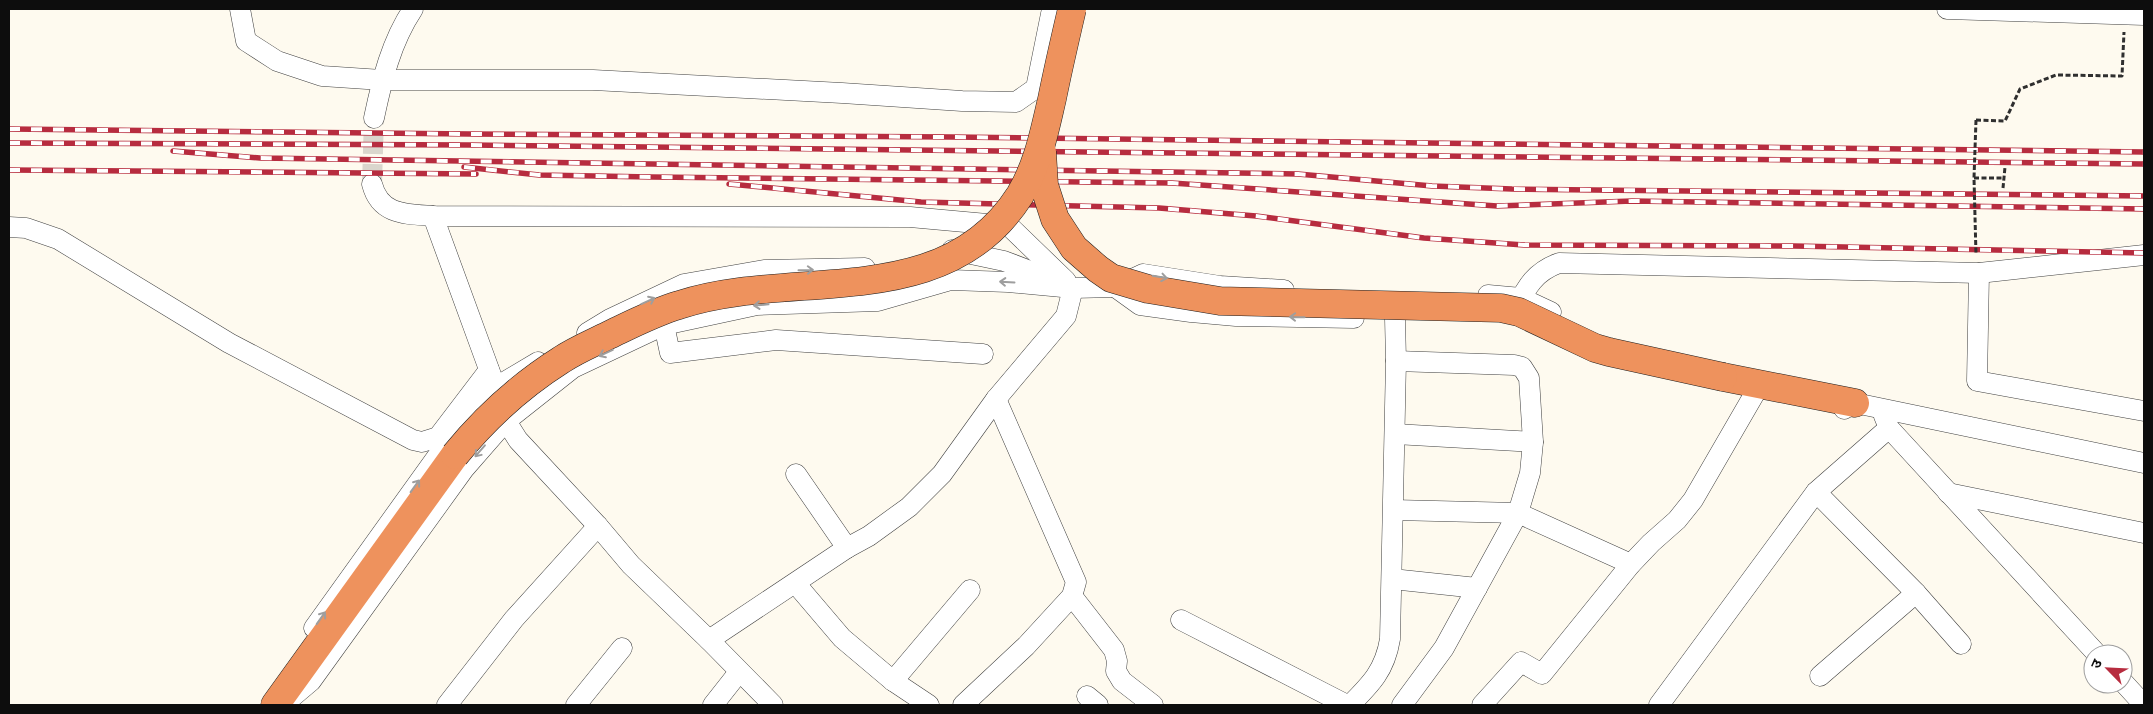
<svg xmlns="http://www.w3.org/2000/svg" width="2153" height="714" viewBox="0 0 2153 714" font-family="Lora,'Noto Sans Devanagari',serif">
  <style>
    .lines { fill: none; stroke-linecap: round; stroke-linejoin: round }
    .minor-tunnel { stroke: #dad6cd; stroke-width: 20; stroke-dasharray: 20 10; stroke-linecap: butt }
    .minor-casing { stroke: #404040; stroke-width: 21 }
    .highway-casing { stroke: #1e1e1e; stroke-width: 29 }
    .path { stroke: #2f2f2f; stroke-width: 3; stroke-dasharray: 5 2.5; stroke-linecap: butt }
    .minor { stroke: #fff; stroke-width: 20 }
    .highway { stroke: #ee925d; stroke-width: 28 }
    .rail-casing { stroke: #b72c3f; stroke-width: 5.5 }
    .rail { stroke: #fff; stroke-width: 4; stroke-dasharray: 11; stroke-linecap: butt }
    .highway-bridge-casing { stroke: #1e1e1e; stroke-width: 29; stroke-linecap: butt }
    .path-bridge { stroke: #2f2f2f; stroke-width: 3; stroke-dasharray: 5 2.5; stroke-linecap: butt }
    .highway-bridge { stroke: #ee925d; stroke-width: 28 }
    .oneway { stroke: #9e9e9e }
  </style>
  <rect width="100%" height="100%" fill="#fefaef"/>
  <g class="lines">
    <polyline class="minor-tunnel" points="372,184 374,118"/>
    <defs>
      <g id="minor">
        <polyline points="240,9 246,41 277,61 322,76 382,80 593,80 842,93 962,101 1016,102 1036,88 1052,9"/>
        <polyline points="1947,9 2144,15"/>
        <path d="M374 118C382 80 391 42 413 9"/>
        <path d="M372 184C380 215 405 214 433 216L910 217 1009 226 1066 281"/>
        <polyline points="433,216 494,383"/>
        <polyline points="9,227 26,228 58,239 229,343 413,440 422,442 438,437 489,370"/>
        <polyline points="952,250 1004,261 1051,279"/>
        <polyline points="1979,273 1977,381 2144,411"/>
        <polyline points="1115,287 1140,305 1191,312 1236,316 1354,318"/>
        <polyline points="1488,295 1521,298 1551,312"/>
        <path d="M1516 308C1527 286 1535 272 1559 263L1979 273 2144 255"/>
        <polyline points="664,325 670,353 776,340 983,354"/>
        <polyline points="587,333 610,319 684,284 764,270 865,268"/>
        <polyline points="1396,361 1514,365 1522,367 1529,378 1533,442 1530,473 1518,513 1444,648 1402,705"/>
        <polyline points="1844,409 1855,403 2144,463"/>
        <polyline points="1884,416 1889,428 2097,654"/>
        <polyline points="506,421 518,440 598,526 631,565 709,640 773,705"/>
        <polyline points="1395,434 1533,442"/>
        <polyline points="796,474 847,548"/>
        <polyline points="1816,492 1916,593 1961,644"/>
        <polyline points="1948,493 2144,533"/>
        <polyline points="1394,510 1518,513 1631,564"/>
        <polyline points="1392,579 1477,588"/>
        <polyline points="796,584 842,638 893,681 929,705"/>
        <polyline points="1072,596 1114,650 1117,661 1116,671 1122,681 1153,705"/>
        <polyline points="1181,620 1347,705"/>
        <polyline points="314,628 459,426 496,387 538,362"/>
        <polyline points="709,640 847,548 869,536 909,507 942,474 996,399 1066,316 1073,288"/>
        <polyline points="1820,676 1916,593"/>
        <polyline points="893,681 970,590"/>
        <polyline points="2123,682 2144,705"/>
        <polyline points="1087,696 1098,705"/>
        <polyline points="285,703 311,681 464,469 506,421 573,368 664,325 757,305 878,301 951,280 1008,282 1073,288 1115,287 1143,274 1220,286 1284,290"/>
        <polyline points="447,705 514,619 598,526"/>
        <polyline points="576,705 622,648"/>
        <polyline points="713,705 739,672"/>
        <polyline points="963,705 1026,646 1072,596 1076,582 996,399"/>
        <path d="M1350 705C1371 684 1385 670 1390 639L1396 361 1395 318"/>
        <polyline points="1482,705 1521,662 1542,674 1631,564 1651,543 1677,520 1693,500 1755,393"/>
        <polyline points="1659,705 1816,492 1889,428"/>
      </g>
      <g id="highway">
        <polyline points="1723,377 1855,403"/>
        <polyline points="275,705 455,455"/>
      </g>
    </defs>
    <use href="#minor" class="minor-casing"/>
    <use href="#highway" class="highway-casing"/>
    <g class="path">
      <polyline points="1976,120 2005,121 2020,89 2056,75 2122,76 2124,32"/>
      <polyline points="1974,178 2003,178"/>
      <polyline points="2003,188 2005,167"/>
    </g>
    <use href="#minor" class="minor"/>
    <use href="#highway" class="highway"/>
    <defs>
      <g id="rail">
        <polyline points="9,129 470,134 952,137 2144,152"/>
        <polyline points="9,143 470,145 2144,164"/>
        <polyline points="173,151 260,158 1298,174 1432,186 1512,189 2144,196"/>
        <polyline points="464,167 539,175 652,177 1172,183 1497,206 1632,201 2144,209"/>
        <polyline points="9,170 476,174"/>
        <polyline points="729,184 921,202 1159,208 1256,216 1424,238 1524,245 1794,246 2144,253"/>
      </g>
    </defs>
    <use href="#rail" class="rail-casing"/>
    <use href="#rail" class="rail"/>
    <defs>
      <g id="highway-bridge">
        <polyline points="1042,152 1044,185 1055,219 1074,248 1098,269 1111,278 1148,289 1220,301 1501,308 1519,312 1595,348 1609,352 1723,377"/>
        <path d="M455 455C485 418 520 386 561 360 576 350 593 343 609 335 632 324 655 312 679 305 794 267 944 315 1020 195 1038 165 1044 133 1052 99 1058 69 1065 39 1072 9"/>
      </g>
    </defs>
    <use href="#highway-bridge" class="highway-bridge-casing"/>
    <polyline class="path-bridge" points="1976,120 1974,178 1976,255"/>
    <use href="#highway-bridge" class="highway-bridge"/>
  </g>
  <defs><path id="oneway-shaft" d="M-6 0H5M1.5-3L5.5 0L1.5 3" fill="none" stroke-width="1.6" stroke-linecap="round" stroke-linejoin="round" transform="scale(1.25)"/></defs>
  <g class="oneway">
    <use href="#oneway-shaft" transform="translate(806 270) rotate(-1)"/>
    <use href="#oneway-shaft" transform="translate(1160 277) rotate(10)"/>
    <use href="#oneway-shaft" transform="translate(1007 282) rotate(-177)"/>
    <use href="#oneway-shaft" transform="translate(648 301) rotate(-25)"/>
    <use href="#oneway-shaft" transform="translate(761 305) rotate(175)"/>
    <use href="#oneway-shaft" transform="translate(1297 317) rotate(-179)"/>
    <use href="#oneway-shaft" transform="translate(606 353) rotate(155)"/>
    <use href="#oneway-shaft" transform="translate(480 451) rotate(131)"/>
    <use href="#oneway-shaft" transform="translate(415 486) rotate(-54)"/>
    <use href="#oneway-shaft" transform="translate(321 618) rotate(-55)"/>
  </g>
  <rect width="2153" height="714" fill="none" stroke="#0d0d0d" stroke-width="20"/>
  <g transform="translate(2108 669) rotate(294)"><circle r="24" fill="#ffffff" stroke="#9e9e9e"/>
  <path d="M0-4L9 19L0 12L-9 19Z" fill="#b72c3f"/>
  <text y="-8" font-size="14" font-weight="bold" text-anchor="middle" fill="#0d0d0d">उ</text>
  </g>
</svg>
